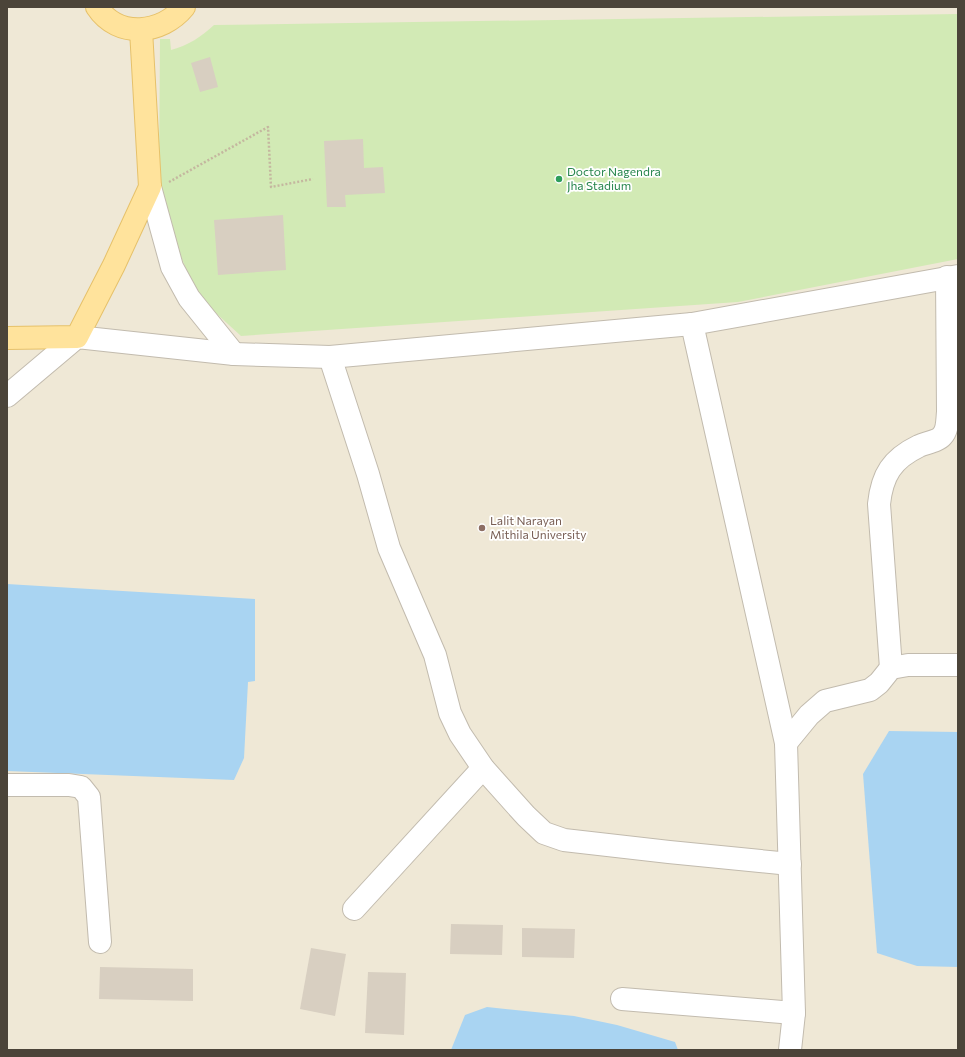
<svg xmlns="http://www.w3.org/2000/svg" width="965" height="1057" viewBox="0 0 965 1057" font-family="Commissioner,sans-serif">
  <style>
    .education { fill: #efe8d6 }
    .green { fill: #d2eab5 }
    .water { fill: #a9d4f2 }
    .building { fill: #d8cfc1 }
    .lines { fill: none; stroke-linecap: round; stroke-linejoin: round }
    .minor-casing { stroke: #c2bbae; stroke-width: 24 }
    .major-casing { stroke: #e6c16a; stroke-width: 24 }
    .path { stroke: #c4b79f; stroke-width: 2.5; stroke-dasharray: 2 2; stroke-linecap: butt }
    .minor { stroke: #fff; stroke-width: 22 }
    .major { stroke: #ffe39c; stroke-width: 22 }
    .leisure-dot { fill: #2e9e5b; stroke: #fff; stroke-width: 1.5 }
    .education-dot { fill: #8d6e63; stroke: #fff; stroke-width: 1.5 }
    .labels { text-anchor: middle; stroke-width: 3.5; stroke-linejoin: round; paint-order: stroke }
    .leisure-label { font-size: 12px; fill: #27864d; stroke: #fff; text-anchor: start }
    .education-label { font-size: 12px; fill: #785e54; stroke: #fff; text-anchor: start }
  </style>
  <rect width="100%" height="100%" fill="#f6f3ec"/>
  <rect class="education" x="7" y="7" width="951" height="1043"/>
  <path class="green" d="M958 14V259L738 302 241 336 206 304 191 280 164 218 159 171 160 39H170L171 50C189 45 201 37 214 25Z"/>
  <g class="water">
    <polygon points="7,584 255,599 255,681 248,682 244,758 234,780 7,771"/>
    <polygon points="889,731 958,732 958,967 917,966 877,953 863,774"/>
    <polygon points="487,1007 574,1016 617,1025 675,1042 678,1050 451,1050 465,1015"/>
  </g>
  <g class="building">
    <polygon points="210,57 218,87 200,92 191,63"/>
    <polygon points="363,139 364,168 383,167 385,193 345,195 346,207 327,207 324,141"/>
    <polygon points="283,215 286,270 218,275 214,220"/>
    <polygon points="451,924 503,925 502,955 450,954"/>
    <polygon points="522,928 575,929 574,958 522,957"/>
    <polygon points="311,948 346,954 335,1016 300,1009"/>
    <polygon points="100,967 193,969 193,1001 99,999"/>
    <polygon points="368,972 406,973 404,1035 365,1033"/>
  </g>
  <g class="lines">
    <defs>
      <g id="minor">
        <polyline points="150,187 172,267 189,298 234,354"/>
        <polyline points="692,324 786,743 794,1013 790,1050"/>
        <polyline points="330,357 368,474 389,548 435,655 450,713 460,734 483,768 526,816 544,833 564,840 669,852 790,864"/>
        <polyline points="7,396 77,337 234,354 330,357 692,324 958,276"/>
        <path d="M891 668 879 504C882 475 892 459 919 446 926 443 938 441 942 436 948 430 947 420 948 412L947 277"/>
        <polyline points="786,743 809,715 825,701 870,690 879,683 891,668 908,665 958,665"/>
        <polyline points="7,785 69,785 81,787 89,797 100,942"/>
        <polyline points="354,909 483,768"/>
        <polyline points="622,999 794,1013"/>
      </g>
      <g id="major">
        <path d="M97 7C118 39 162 34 184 7"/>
        <polyline points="7,338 77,337 114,265 150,187 141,30"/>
      </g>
    </defs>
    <use href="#minor" class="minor-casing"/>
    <use href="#major" class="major-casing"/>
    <polyline class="path" points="169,182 268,127 271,187 313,179"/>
    <use href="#minor" class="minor"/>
    <use href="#major" class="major"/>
  </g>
  <circle class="leisure-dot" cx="559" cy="179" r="4"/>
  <circle class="education-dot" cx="482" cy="528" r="4"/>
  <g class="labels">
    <g class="leisure-label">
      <text x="567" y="176">Doctor Nagendra<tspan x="567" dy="14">Jha Stadium</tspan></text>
    </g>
    <g class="education-label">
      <text x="490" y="525">Lalit Narayan<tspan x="490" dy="14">Mithila University</tspan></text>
    </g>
  </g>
  <rect width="965" height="1057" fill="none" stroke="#4b4439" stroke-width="16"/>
</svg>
